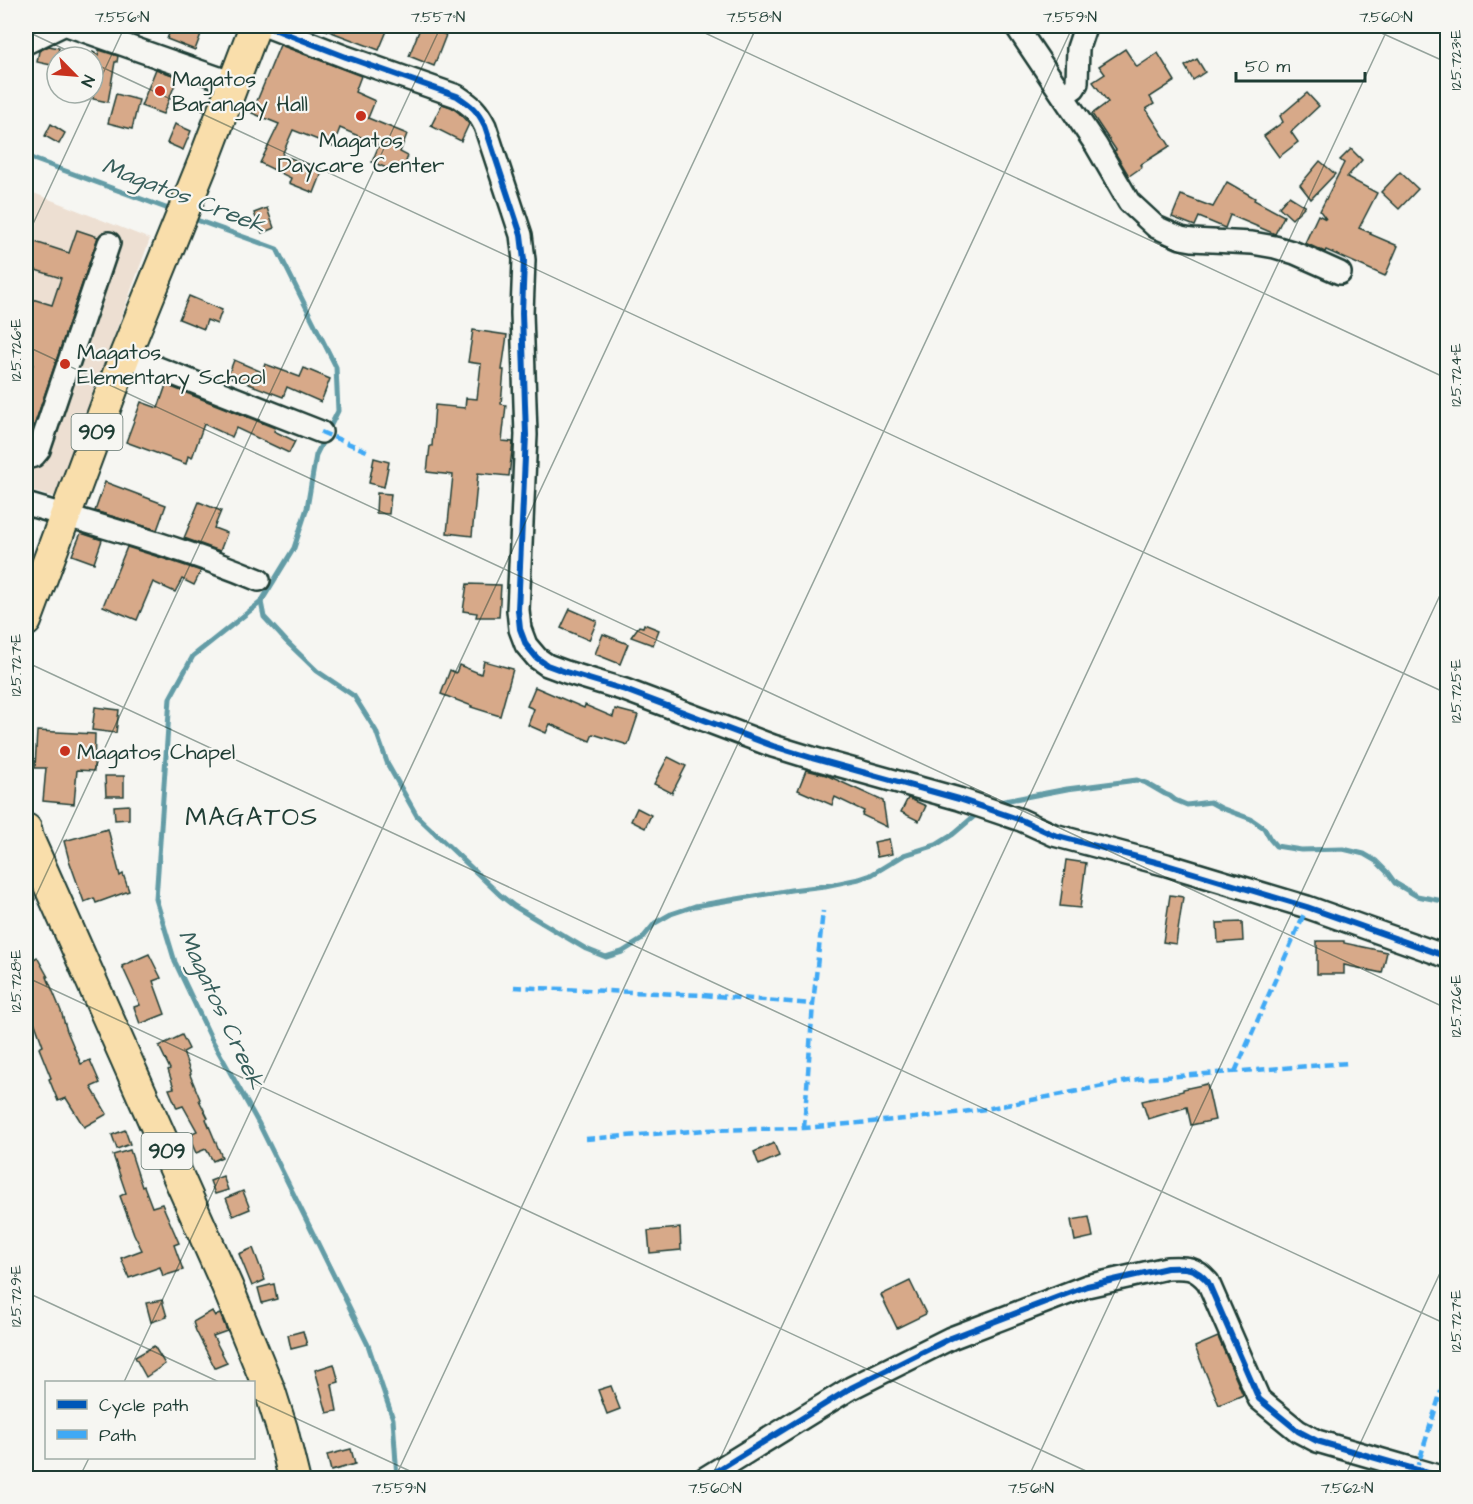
<svg xmlns="http://www.w3.org/2000/svg" width="1473" height="1504" viewBox="0 0 1473 1504" font-family="'Architects Daughter',sans-serif">
  <style>
    .built { fill: #eddfd2 }
    .lines { fill: none; stroke-linecap: round; stroke-linejoin: round }
    .stream { stroke: #639ca6; stroke-width: 5 }
    .building { fill: #d7a989; stroke: #1f3d34; stroke-width: 1.5 }
    .minor-casing { stroke: #1f3d34; stroke-width: 26 }
    .highway-casing { stroke: #1f3d34; stroke-width: 34 }
    .minor { stroke: #f6f6f2; stroke-width: 21 }
    .highway { stroke: #f9deab; stroke-width: 30 }
    .quiet { stroke: #3fa9f5; stroke-width: 4.5; stroke-dasharray: 9 4.5; stroke-linecap: butt }
    .cycleway-casing { stroke: #f6f6f2; stroke-width: 10 }
    .cycleway { stroke: #0057b8; stroke-width: 6 }
    .ticks { fill: none; stroke: #1f3d34; stroke-width: 1.5; stroke-opacity: 0.45 }
    .poi-dot { fill: #c8321e; stroke: #f6f6f2; stroke-width: 2 }
    .labels { text-anchor: middle; stroke-width: 4.5; stroke-linejoin: round; paint-order: stroke }
    .shield { fill: #f6f6f2; stroke: #60746d; stroke-width: 1.5 }
    .shield-label { font-size: 21px; font-weight: bold; fill: #1f3d34 }
    .poi-label { font-size: 22px; fill: #1f3d34; stroke: #f6f6f2; text-anchor: start }
    .water-label { font-size: 24px; font-style: italic; fill: #365d5a; stroke: #f6f6f2 }
    .quarter-label { font-size: 26px; letter-spacing: 1.5px; fill: #1f3d34; stroke: #f6f6f2 }
    .neatline { fill: none; stroke: #1f3d34; stroke-width: 2 }
    .ticks-label { font-size: 15px; text-anchor: middle; fill: #1f3d34 }
  </style>
  <rect width="100%" height="100%" fill="#f6f6f2"/>
  <filter id="ink" filterUnits="userSpaceOnUse"><feTurbulence type="fractalNoise" baseFrequency=".0167" numOctaves="2"/><feDisplacementMap in="SourceGraphic" scale="12" xChannelSelector="R" yChannelSelector="G"/><feConvolveMatrix kernelMatrix="1 2 1 2 8 2 1 2 1" color-interpolation-filters="sRGB"/></filter>
  <g filter="url(#ink)">
    <polygon class="built" points="26,190 150,239 55,497 26,490"/>
    <g class="lines">
      <g class="stream">
        <polyline points="26,155 33,159 174,211"/>
        <polyline points="191,218 277,249 336,367 338,411 316,455 307,508 294,548 261,602 193,656 170,698 156,899 175,962 212,1040 259,1124 368,1345 393,1419 397,1478"/>
        <polyline points="261,602 264,617 287,642 317,671 354,696 376,731 388,765 417,816 500,895 514,906 586,949 606,957 622,952 641,940 655,923 671,914 695,906 791,890 825,886 859,879 871,875 904,855 936,845 952,835 978,813"/>
        <polyline points="999,802 1067,789 1137,780 1146,783 1165,794 1170,796 1175,800 1187,805 1210,802 1221,808 1251,819 1264,828 1270,839 1276,846 1301,850 1343,849 1364,854 1376,861 1387,872 1395,883 1417,896 1448,902"/>
      </g>
    </g>
    <g class="building">
      <polygon points="172,26 204,26 195,50 167,39"/>
      <polygon points="318,26 389,26 379,50 318,27"/>
      <polygon points="421,26 446,35 434,66 409,56"/>
      <polygon points="280,45 361,76 355,92 375,101 368,118 407,134 400,152 408,156 401,174 372,162 379,145 340,128 333,146 293,130 282,155 323,170 314,193 289,183 291,178 260,163 279,124 252,113"/>
      <polygon points="49,46 59,48 56,66 37,62 39,51"/>
      <polygon points="1125,49 1137,67 1158,53 1175,81 1150,97 1154,104 1146,109 1170,146 1140,165 1142,167 1129,176 1114,151 1116,150 1092,114 1108,102 1093,82 1105,74 1099,66"/>
      <polygon points="99,50 118,56 117,62 115,62 108,102 93,99 93,52 98,55"/>
      <polygon points="1197,59 1205,72 1193,80 1185,66"/>
      <polygon points="156,69 178,77 163,114 141,106"/>
      <polygon points="1307,93 1319,106 1291,132 1298,142 1279,157 1264,136 1283,122 1280,116"/>
      <polygon points="116,94 139,100 132,129 108,123"/>
      <polygon points="442,104 451,107 459,113 469,124 461,141 431,126"/>
      <polygon points="51,124 65,133 59,144 45,136"/>
      <polygon points="175,124 191,131 183,150 167,143"/>
      <polygon points="1351,149 1362,160 1347,177 1377,193 1359,228 1371,233 1370,234 1398,246 1385,276 1326,250 1325,252 1305,243 1318,215 1326,219 1320,211 1344,163 1340,160"/>
      <polygon points="1320,161 1335,174 1311,199 1300,185"/>
      <polygon points="1400,172 1418,189 1399,209 1381,192"/>
      <polygon points="1227,182 1255,198 1254,200 1284,216 1275,234 1230,215 1225,228 1199,217 1195,226 1172,217 1181,195 1213,207"/>
      <polygon points="1289,196 1305,206 1292,219 1279,207"/>
      <polygon points="267,208 274,228 262,233 254,213"/>
      <polygon points="77,230 98,237 28,444 26,445 26,387 33,364 26,363 26,297 52,305 61,278 26,267 26,239 69,253"/>
      <polygon points="189,296 222,310 217,324 207,320 204,329 179,319"/>
      <polygon points="473,330 507,335 502,370 504,370 501,404 506,405 502,441 513,442 509,476 478,473 472,536 447,533 453,475 427,472 430,446 432,446 435,405 465,408 466,398 477,399 481,364 468,362"/>
      <polygon points="234,360 262,372 265,364 300,377 304,368 330,379 321,402 287,387 283,397 228,376"/>
      <polygon points="166,385 275,428 274,431 295,441 289,453 236,428 232,437 204,424 192,458 188,456 186,464 126,442 141,402 158,408"/>
      <polygon points="374,458 389,462 384,487 369,483"/>
      <polygon points="105,482 166,505 157,530 95,511"/>
      <polygon points="377,493 391,494 389,514 376,513"/>
      <polygon points="199,502 221,511 214,528 227,533 220,551 184,538"/>
      <polygon points="81,533 102,540 94,563 72,555"/>
      <polygon points="127,547 168,560 201,571 194,585 182,579 175,592 153,582 137,620 103,606"/>
      <polygon points="467,584 501,585 499,617 476,617 477,613 463,611"/>
      <polygon points="570,609 597,621 589,640 561,628"/>
      <polygon points="644,624 659,630 653,645 631,637 639,626 643,627"/>
      <polygon points="603,634 628,644 620,664 595,654"/>
      <polygon points="484,661 513,669 500,716 471,707 472,706 441,694 450,670 456,673 459,665 481,674"/>
      <polygon points="535,687 584,708 585,705 613,717 615,709 638,715 628,745 593,734 590,741 550,724 546,733 528,725 534,709 527,706"/>
      <polygon points="95,707 119,710 116,733 92,730"/>
      <polygon points="37,731 95,734 94,771 77,770 74,804 43,801 46,768 35,768"/>
      <polygon points="668,757 686,766 672,793 654,784"/>
      <polygon points="806,770 826,775 883,801 887,827 862,815 864,811 835,797 832,805 798,790"/>
      <polygon points="105,776 124,776 124,796 106,796"/>
      <polygon points="908,798 926,806 919,821 901,812"/>
      <polygon points="129,805 129,819 115,820 114,806"/>
      <polygon points="637,808 651,815 645,828 631,821"/>
      <polygon points="108,829 120,876 123,874 129,891 96,903 94,898 84,902 69,860 64,841"/>
      <polygon points="889,839 892,854 877,857 874,842"/>
      <polygon points="1066,860 1086,863 1080,908 1060,906"/>
      <polygon points="1170,895 1183,897 1176,944 1163,942"/>
      <polygon points="1242,922 1243,941 1218,943 1217,923"/>
      <polygon points="1317,941 1344,941 1344,943 1387,952 1382,973 1344,965 1344,974 1317,974"/>
      <polygon points="149,954 161,978 153,981 165,1014 140,1024 134,1007 140,1005 122,966"/>
      <polygon points="37,957 48,977 47,977 61,1011 67,1031 81,1064 90,1060 100,1083 91,1087 107,1114 84,1127 66,1098 58,1101 49,1079 51,1078 39,1048 43,1046 26,999 26,992 36,986 26,968 26,964"/>
      <polygon points="182,1035 189,1049 183,1052 191,1074 190,1075 200,1099 199,1100 208,1118 206,1119 222,1157 213,1161 206,1149 196,1153 188,1135 197,1131 183,1106 177,1108 169,1089 174,1088 168,1070 170,1069 159,1046"/>
      <polygon points="1207,1084 1215,1120 1191,1125 1187,1107 1148,1119 1142,1101 1183,1091 1183,1089"/>
      <polygon points="125,1130 130,1144 117,1149 112,1135"/>
      <polygon points="774,1143 779,1156 759,1165 754,1152"/>
      <polygon points="130,1150 142,1187 144,1186 152,1207 162,1204 179,1243 174,1245 183,1270 163,1276 160,1267 129,1278 121,1258 142,1250 134,1234 120,1196 126,1193 113,1155"/>
      <polygon points="223,1176 228,1190 215,1194 210,1181"/>
      <polygon points="243,1191 250,1209 233,1216 226,1198"/>
      <polygon points="1089,1217 1093,1237 1075,1241 1071,1220"/>
      <polygon points="680,1228 681,1250 650,1253 648,1231"/>
      <polygon points="253,1248 265,1280 252,1286 239,1254"/>
      <polygon points="910,1281 926,1314 897,1328 881,1295"/>
      <polygon points="274,1284 277,1299 262,1303 258,1288"/>
      <polygon points="162,1300 167,1317 151,1322 146,1303"/>
      <polygon points="212,1311 215,1316 220,1314 227,1331 213,1336 227,1363 215,1368 196,1331 193,1322"/>
      <polygon points="303,1331 307,1345 291,1349 288,1335"/>
      <polygon points="1218,1337 1243,1395 1219,1405 1195,1347"/>
      <polygon points="154,1346 165,1364 146,1377 135,1357"/>
      <polygon points="334,1364 339,1382 332,1384 337,1411 327,1413 315,1370"/>
      <polygon points="611,1386 620,1409 607,1414 598,1390"/>
      <polygon points="351,1449 355,1464 331,1471 327,1455"/>
    </g>
    <g class="lines">
      <defs>
        <g id="minor">
          <polyline points="70,26 233,83"/>
          <path d="M266 26 346 57 457 96C472 106 477 110 485 126L521 235 524 260 522 313 526 435 518 610 520 629 526 645 537 658 547 665 566 672 625 690 773 746 812 758 959 799 1021 820 1054 835 1167 865 1307 907 1448 957"/>
          <polyline points="1016,26 1096,145 1129,202 1156,227 1181,238 1192,240 1252,243 1275,247 1295,253 1340,273"/>
          <polyline points="26,43 61,26"/>
          <polyline points="1064,95 1074,88 1077,83 1078,48 1084,30"/>
          <polyline points="125,355 321,432"/>
          <polyline points="26,458 34,456 39,450 109,243"/>
          <path d="M26 504C104 527 183 548 259 580"/>
          <path d="M705 1478 851 1388 951 1338 1087 1286 1167 1268C1187 1267 1195 1267 1208 1282L1259 1399 1298 1431 1317 1441 1445 1478"/>
        </g>
        <g id="highway">
          <polyline points="26,621 125,355 203,163 255,26"/>
          <polyline points="26,829 28,838 227,1286 270,1391 282,1429 294,1478"/>
        </g>
      </defs>
      <use href="#minor" class="minor-casing"/>
      <use href="#highway" class="highway-casing"/>
      <use href="#minor" class="minor"/>
      <use href="#highway" class="highway"/>
      <g class="quiet">
        <polyline points="321,432 369,452"/>
        <polyline points="514,987 703,995 813,1004"/>
        <polyline points="1235,1072 1307,907"/>
        <polyline points="804,1128 813,1004 823,911"/>
        <polyline points="586,1139 706,1130 804,1128 915,1118 986,1109 1139,1079 1348,1063"/>
        <polyline points="1416,1471 1448,1369"/>
      </g>
      <defs>
        <g id="cycleway">
          <path d="M266 26 346 57 457 96C472 106 477 110 485 126L521 235 524 260 522 313 526 435 518 610 520 629 526 645 537 658 547 665 566 672 625 690 773 746 812 758 959 799 1021 820 1054 835 1167 865 1307 907 1448 957"/>
          <path d="M705 1478 851 1388 951 1338 1087 1286 1167 1268C1187 1267 1195 1267 1208 1282L1259 1399 1298 1431 1317 1441 1445 1478"/>
        </g>
      </defs>
      <use href="#cycleway" class="cycleway-casing"/>
      <use href="#cycleway" class="cycleway"/>
    </g>
  </g>
  <path class="ticks" d="M690 26 1448 379M1366 26 1448 63M26 31 81 57M93 63 1448 694M26 239 125 26M26 346 1448 1009M26 662 1448 1325M26 917 441 26M26 977 1101 1478M26 1292 219 1382M124 1382 757 26M254 1399 425 1478M79 1478 89 1458M395 1478 1073 26M711 1478 1389 26M1028 1478 1448 578M1344 1478 1448 1256"/>
  <g class="poi-dot">
    <circle cx="160" cy="91" r="6"/>
    <circle cx="361" cy="116" r="6"/>
    <circle cx="65" cy="364" r="6"/>
    <circle cx="65" cy="751" r="6"/>
  </g>
  <g class="labels">
    <g class="shield">
      <rect x="71.5" y="414" width="51" height="36" rx="4.5"/>
      <rect x="141.5" y="1133" width="51" height="36" rx="4.5"/>
    </g>
    <g class="shield-label">
      <text x="97" y="439">909</text>
      <text x="167" y="1158">909</text>
    </g>
    <g class="poi-label">
      <text x="172" y="86">Magatos<tspan x="172" dy="25">Barangay Hall</tspan></text>
      <text x="361" y="147" text-anchor="middle">Magatos<tspan x="361" dy="25">Daycare Center</tspan></text>
      <text x="77" y="359">Magatos<tspan x="77" dy="25">Elementary School</tspan></text>
      <text x="77" y="759">Magatos Chapel</text>
    </g>
    <g class="water-label">
      <text transform="translate(184 195) rotate(21)" y="8">Magatos Creek</text>
      <text transform="translate(222 1009) rotate(65)" y="8">Magatos Creek</text>
    </g>
    <g class="quarter-label">
      <text x="252" y="825">MAGATOS</text>
    </g>
  </g>
  <rect width="1473" height="1504" fill="none" stroke="#f6f6f2" stroke-width="66"/>
  <rect x="45" y="1381" width="210" height="78" fill="#f6f6f2" stroke="#a0aca6" stroke-width="1.5"/>
  <rect x="57" y="1400" width="30" height="9" fill="#0057b8" stroke="#a0aca6" stroke-width="1.5"/>
  <text x="99" y="1411" font-size="18" fill="#1f3d34">Cycle path</text>
  <rect x="57" y="1430" width="30" height="9" fill="#3fa9f5" stroke="#a0aca6" stroke-width="1.5"/>
  <text x="99" y="1441" font-size="18" fill="#1f3d34">Path</text>
  <g transform="translate(75 75) rotate(115)"><circle r="28" fill="#f6f6f2" stroke="#a0aca6" stroke-width="1.5"/>
  <path d="M0-4.5L10 22L0 15L-10 22Z" fill="#c8321e"/>
  <text y="-9" font-size="16" font-weight="bold" text-anchor="middle" fill="#1f3d34">N</text>
  </g>
  <path d="M1236 72v9h129v-9" fill="none" stroke="#1f3d34" stroke-width="3"/>
  <text x="1245" y="72" font-size="18" fill="#1f3d34" stroke="#f6f6f2" stroke-width="4.5" paint-order="stroke">50 m</text>
  <rect x="33" y="33" width="1407" height="1438" class="neatline"/>
  <g class="ticks-label">
    <text x="122" y="22">7.556°N</text>
    <text x="438" y="22">7.557°N</text>
    <text x="754" y="22">7.558°N</text>
    <text x="1070" y="22">7.559°N</text>
    <text x="1386" y="22">7.560°N</text>
    <text transform="translate(1456 60) rotate(-90)" y="5">125.723°E</text>
    <text transform="translate(16 350) rotate(-90)" y="5">125.726°E</text>
    <text transform="translate(1456 375) rotate(-90)" y="5">125.724°E</text>
    <text transform="translate(16 665) rotate(-90)" y="5">125.727°E</text>
    <text transform="translate(1456 691) rotate(-90)" y="5">125.725°E</text>
    <text transform="translate(16 981) rotate(-90)" y="5">125.728°E</text>
    <text transform="translate(1456 1006) rotate(-90)" y="5">125.726°E</text>
    <text transform="translate(16 1296) rotate(-90)" y="5">125.729°E</text>
    <text transform="translate(1456 1321) rotate(-90)" y="5">125.727°E</text>
    <text x="399" y="1493">7.559°N</text>
    <text x="715" y="1493">7.560°N</text>
    <text x="1031" y="1493">7.561°N</text>
    <text x="1347" y="1493">7.562°N</text>
  </g>
</svg>
